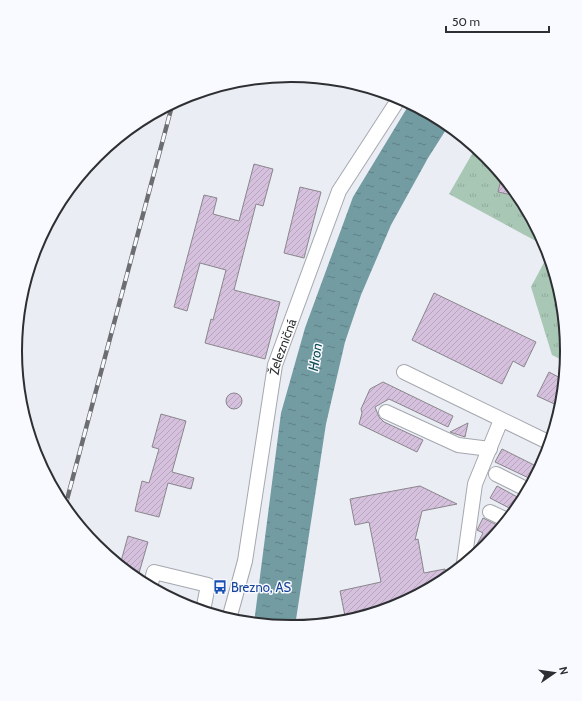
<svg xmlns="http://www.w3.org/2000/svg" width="582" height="701" viewBox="0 0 582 701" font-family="Cabin,sans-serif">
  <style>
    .grass { fill: url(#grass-tufts) }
    .water { fill: url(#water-ripples) }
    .building { fill: url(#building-hatch); stroke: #8a868c }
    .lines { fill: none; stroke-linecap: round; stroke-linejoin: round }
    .minor-casing { stroke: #a5a8af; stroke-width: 16 }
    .minor { stroke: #fff; stroke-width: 14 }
    .rail-casing { stroke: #6b6d71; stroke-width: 4.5 }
    .rail { stroke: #f9faff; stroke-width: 3; stroke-dasharray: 9; stroke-linecap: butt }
    .labels { text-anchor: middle; stroke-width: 3; stroke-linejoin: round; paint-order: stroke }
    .street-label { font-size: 13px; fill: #2e2f32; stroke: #f9faff }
    .transit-label { font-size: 13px; fill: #164399; stroke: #f9faff; text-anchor: start }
    .water-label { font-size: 14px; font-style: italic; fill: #0f4e55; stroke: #f9faff }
    .rim { fill: none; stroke: #2e2f32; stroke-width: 2 }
  </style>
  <defs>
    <pattern id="grass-tufts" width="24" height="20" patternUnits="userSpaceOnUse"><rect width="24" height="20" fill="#a9c7b5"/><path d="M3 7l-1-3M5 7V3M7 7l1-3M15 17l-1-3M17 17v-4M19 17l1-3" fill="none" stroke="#92ab9c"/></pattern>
    <pattern id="water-ripples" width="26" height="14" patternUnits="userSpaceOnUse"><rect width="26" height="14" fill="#729ca2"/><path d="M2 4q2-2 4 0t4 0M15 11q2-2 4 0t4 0" fill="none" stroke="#5e8085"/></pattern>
    <pattern id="building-hatch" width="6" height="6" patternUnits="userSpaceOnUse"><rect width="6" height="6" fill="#d5c0dd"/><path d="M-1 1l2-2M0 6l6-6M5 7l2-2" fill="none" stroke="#b7a5be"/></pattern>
  </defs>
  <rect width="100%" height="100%" fill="#eaedf4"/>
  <g class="grass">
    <path d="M476 147C504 170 533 213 547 247L449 194Z"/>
    <polygon points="549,253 562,297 567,351 566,362 552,355 531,287"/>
  </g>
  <polygon class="water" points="410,103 445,121 449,125 428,158 391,225 361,295 345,342 326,424 295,626 254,623 281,413 305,328 353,197"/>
  <g class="building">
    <polygon points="254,164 273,169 263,206 256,204 234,290 280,302 265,359 205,343 211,319 213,320 226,270 200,263 187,311 174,307 204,195 217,198 213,214 239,221"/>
    <polygon points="502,175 521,197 498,192"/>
    <polygon points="300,187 321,192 304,258 284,253"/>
    <polygon points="434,293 536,342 524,367 513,361 502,384 412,340"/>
    <polygon points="549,372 564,380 561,407 537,396"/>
    <polygon points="383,382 453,416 448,427 389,399 375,407 379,417 384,422 423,440 417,452 359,424 362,413 361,409 370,389"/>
    <circle cx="234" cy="401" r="8"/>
    <polygon points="161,414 186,421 172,472 194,478 191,489 168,483 159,517 135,511 142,481 149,483 159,449 152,447"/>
    <polygon points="468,423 465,437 450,432"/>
    <polygon points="502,449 540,468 533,480 495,462"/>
    <polygon points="420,486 457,504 422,511 415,540 418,539 424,573 445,569 447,578 398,605 345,616 340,591 381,582 369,522 355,525 350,499"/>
    <polygon points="497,486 523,500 515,511 490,498"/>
    <polygon points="483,518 501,527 486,546 474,556 474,550 483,533 477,530"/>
    <polygon points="128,536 148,542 139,573 125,570 120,565"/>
  </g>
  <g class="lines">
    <defs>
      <g id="minor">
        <polyline points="404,372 550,443"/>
        <polyline points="386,412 458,445 490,449"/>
        <polyline points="496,474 528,490"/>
        <polyline points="490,512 507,520"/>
        <polyline points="464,563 475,484 501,420"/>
        <polyline points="150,587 154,572 208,585 203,611"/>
        <path id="s1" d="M229 619 245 561 275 365 339 191 400 97"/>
      </g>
    </defs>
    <use href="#minor" class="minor-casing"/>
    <use href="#minor" class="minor"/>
    <defs>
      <polyline id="rail" points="65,507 173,102"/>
    </defs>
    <use href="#rail" class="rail-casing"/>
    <use href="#rail" class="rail"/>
  </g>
  <defs>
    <symbol id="bus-bare" viewBox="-9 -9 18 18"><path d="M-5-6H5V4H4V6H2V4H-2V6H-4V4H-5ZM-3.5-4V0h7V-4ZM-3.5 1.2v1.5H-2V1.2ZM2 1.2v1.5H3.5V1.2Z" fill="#1a4fb4" stroke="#f9faff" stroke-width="2.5" paint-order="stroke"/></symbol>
  </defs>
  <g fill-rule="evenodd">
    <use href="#bus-bare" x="210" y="577" width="20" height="20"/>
  </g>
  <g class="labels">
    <g class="street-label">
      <text dy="5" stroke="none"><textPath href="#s1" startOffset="278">Železničná</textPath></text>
    </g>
    <g class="transit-label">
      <text x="231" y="592">Brezno, AS</text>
    </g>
    <g class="water-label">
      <text transform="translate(315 357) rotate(-81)" y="5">Hron</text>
    </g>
  </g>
  <path d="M0 0H582V701H0ZM22 351a269 269 0 1 1 538 0a269 269 0 1 1-538 0Z" fill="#f9faff" fill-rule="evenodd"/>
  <path class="rim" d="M22 351a269 269 0 1 1 538 0a269 269 0 1 1-538 0Z"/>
  <g transform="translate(554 673) rotate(77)" stroke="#f9faff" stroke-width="3" paint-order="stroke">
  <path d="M0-3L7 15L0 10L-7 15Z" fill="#2e2f32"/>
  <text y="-6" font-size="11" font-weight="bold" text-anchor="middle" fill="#2e2f32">N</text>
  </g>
  <path d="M446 26v6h103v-6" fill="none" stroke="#2e2f32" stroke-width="2"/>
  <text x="452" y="26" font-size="12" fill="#2e2f32" stroke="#f9faff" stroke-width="3" paint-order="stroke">50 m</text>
</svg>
